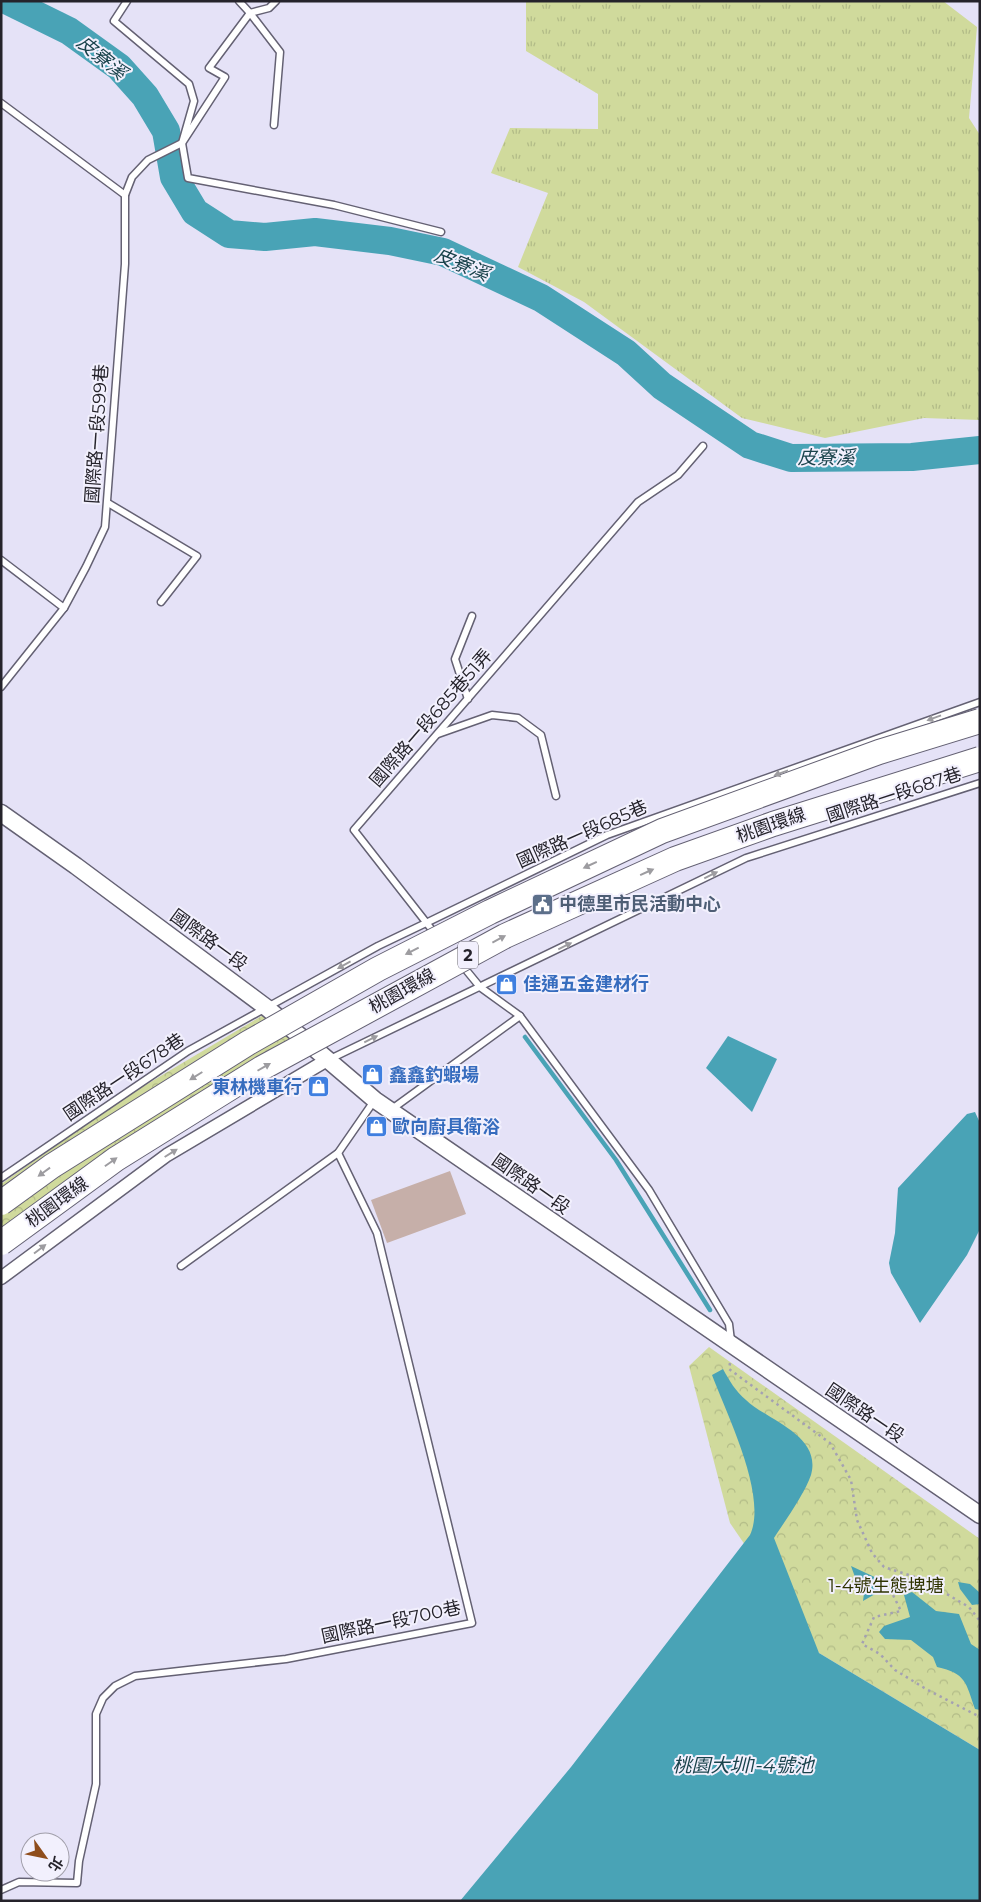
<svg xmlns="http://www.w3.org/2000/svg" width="981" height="1902" viewBox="0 0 981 1902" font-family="Montserrat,'Noto Sans TC',sans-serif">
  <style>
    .grass { fill: url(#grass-tufts) }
    .park { fill: url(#park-crowns) }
    .water { fill: #49a3b6 }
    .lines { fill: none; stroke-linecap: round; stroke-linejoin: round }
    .stream { stroke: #49a3b6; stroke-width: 4.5 }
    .river { stroke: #49a3b6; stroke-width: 28 }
    .building { fill: #c6afa9 }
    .service-casing { stroke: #646173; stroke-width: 9 }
    .minor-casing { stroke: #646173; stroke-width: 15 }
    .tertiary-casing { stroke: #646173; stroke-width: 19 }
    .path { stroke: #a4a1b2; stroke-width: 2.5; stroke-dasharray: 2.5 4; stroke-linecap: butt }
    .service { stroke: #fff; stroke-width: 6 }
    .minor { stroke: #fff; stroke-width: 12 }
    .tertiary { stroke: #fff; stroke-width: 16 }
    .motorway-bridge-casing { stroke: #646173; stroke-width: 26; stroke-linecap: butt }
    .motorway-bridge { stroke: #fff; stroke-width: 24 }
    .oneway { fill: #9d9ca0 }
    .labels { text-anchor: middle; stroke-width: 4; stroke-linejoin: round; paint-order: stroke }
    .shield { fill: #f2f0fd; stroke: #62606a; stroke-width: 1 }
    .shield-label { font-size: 16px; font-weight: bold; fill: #25232b }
    .street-label { font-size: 18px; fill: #25232b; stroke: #f2f0fd }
    .service-label { font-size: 18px; font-weight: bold; fill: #4e5e75; stroke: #f2f0fd; text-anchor: start }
    .shop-label { font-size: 18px; font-weight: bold; fill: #366cbe; stroke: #f2f0fd; text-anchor: start }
    .park-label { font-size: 18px; fill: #2f3300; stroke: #f2f0fd }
    .water-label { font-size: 19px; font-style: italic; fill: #1a434c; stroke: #f2f0fd }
  </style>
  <defs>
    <pattern id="grass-tufts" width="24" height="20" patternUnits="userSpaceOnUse" patternTransform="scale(1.25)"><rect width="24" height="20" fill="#d0da9c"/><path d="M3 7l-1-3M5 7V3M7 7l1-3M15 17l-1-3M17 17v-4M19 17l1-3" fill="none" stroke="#b2bb87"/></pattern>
    <pattern id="park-crowns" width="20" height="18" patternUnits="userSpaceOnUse" patternTransform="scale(1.25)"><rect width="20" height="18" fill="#d0da9c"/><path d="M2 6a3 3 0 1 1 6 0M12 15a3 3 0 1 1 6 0" fill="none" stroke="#b2bb87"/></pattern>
  </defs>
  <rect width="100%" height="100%" fill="#e5e2f7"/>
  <polygon class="grass" points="526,1 943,1 977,27 969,118 980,135 980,420 924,418 825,438 742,418 584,302 518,267 548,193 491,173 510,128 598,129 598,94 526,51"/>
  <g class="park">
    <polygon points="270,1011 309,1054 177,1129 98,1183 1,1256 1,1184 127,1096"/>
    <polygon points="709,1347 980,1539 980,1750 819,1653 730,1523 689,1366"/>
  </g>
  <g class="water">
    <polygon points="728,1036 777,1059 752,1112 706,1068"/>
    <polygon points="975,1112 980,1123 980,1229 967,1255 920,1323 891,1273 889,1263 895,1233 898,1188 967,1114"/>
    <path d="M723 1369C729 1380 736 1392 746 1400 768 1421 822 1435 811 1475 805 1493 785 1521 774 1538L819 1653 980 1750V1901H460L571 1767 750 1535C768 1496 727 1415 712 1375Z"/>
    <polygon points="851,1566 881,1580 882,1590 863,1601 865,1586 855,1577"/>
    <polygon points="958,1582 970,1584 979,1592 980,1604 972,1605 960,1589"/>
    <path d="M912 1592 936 1611 959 1614 971 1644 980 1650V1710L975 1709C966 1683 966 1673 937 1667L933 1657 911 1640 885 1639 879 1632 884 1626 910 1617 904 1595Z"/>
  </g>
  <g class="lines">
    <polyline class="stream" points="525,1037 616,1160 710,1310"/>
    <polyline class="river" points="8,1 69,31 119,67 145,96 166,131 174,177 195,212 229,234 265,237 315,232 390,241 443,252 541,298 626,353 662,386 750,445 791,458 912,457 980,450"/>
  </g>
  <polygon class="building" points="450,1171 466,1214 387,1243 371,1200"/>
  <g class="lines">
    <defs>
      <g id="service">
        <polyline points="127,1 114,21 189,84 194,101 182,143 188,178 334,205 441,232"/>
        <polyline points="239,1 250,13 280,52 274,125"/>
        <polyline points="1,103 125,195"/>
        <polyline points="108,503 197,556 161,602"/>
        <polyline points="1,560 64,608"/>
        <polyline points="1,687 64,608 86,567 105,527 125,264 125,195 132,177 148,160 182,143 225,77 209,68 250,13 269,8 276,1"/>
        <polyline points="468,699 455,659 472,616"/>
        <polyline points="438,734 492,715 518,718 541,735 556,796"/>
        <polyline points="436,935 354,830 638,502 678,475 703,446"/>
        <polyline points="462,965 480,987 520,1016 649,1190 729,1324 731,1341"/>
        <polyline points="328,1060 746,858 980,783"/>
        <polyline points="392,1109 520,1016"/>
        <polyline points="1,1178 188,1051 378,946 426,923 607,835 980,702"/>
        <polyline points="181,1266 338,1153 374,1101"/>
        <polyline points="1,1890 19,1882 77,1883 79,1861 96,1784 96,1714 103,1698 115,1686 135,1676 286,1659 472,1623 377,1233 338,1153"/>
      </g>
      <polyline id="minor" points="1,1278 167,1155 327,1060"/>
      <polyline id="tertiary" points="1,813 76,866 267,1008 375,1100 980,1515"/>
    </defs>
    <use href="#service" class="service-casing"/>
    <use href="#minor" class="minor-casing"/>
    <use href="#tertiary" class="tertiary-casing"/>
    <g class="path">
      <polyline points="730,1363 729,1369 830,1443 851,1480 857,1520 872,1553 884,1567 921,1579 969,1607 980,1621"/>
      <polyline points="921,1579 893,1595 901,1611 874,1617 862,1644 880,1654 895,1670 926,1689 980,1717"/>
    </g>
    <use href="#service" class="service"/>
    <use href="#minor" class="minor"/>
    <use href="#tertiary" class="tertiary"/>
    <defs>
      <g id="motorway-bridge">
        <polyline points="1,1203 52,1166 248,1043 378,969 490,912 662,831 879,752 980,721"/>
        <polyline points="1,1243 116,1159 262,1068 505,936 675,859 773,824 980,759"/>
      </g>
    </defs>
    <use href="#motorway-bridge" class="motorway-bridge-casing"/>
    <use href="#motorway-bridge" class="motorway-bridge"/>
  </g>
  <defs><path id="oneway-solid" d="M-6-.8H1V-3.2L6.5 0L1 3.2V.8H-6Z" transform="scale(1.25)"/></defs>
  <g class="oneway">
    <use href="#oneway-solid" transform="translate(934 718) rotate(160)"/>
    <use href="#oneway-solid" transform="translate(781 773) rotate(160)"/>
    <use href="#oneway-solid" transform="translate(590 865) rotate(155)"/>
    <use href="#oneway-solid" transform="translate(647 872) rotate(-24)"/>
    <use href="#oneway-solid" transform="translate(711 875) rotate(-26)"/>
    <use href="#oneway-solid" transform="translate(499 939) rotate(-28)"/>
    <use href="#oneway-solid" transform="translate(565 946) rotate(-26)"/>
    <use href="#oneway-solid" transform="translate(412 951) rotate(153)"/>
    <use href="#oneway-solid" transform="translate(344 965) rotate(151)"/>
    <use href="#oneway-solid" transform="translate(371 1039) rotate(-26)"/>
    <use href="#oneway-solid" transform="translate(264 1067) rotate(-30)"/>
    <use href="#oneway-solid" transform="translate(196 1076) rotate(148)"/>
    <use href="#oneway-solid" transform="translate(171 1153) rotate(-32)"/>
    <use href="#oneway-solid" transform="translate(111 1162) rotate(-35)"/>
    <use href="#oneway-solid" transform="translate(44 1172) rotate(144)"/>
    <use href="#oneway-solid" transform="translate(40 1249) rotate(-37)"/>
  </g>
  <defs>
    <symbol id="civic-square" viewBox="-11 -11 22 22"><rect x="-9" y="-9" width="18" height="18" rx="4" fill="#5c6f8a" stroke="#f2f0fd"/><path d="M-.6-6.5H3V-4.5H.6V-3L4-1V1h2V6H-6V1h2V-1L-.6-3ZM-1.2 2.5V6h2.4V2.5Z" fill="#fff"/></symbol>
    <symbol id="shop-square" viewBox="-11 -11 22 22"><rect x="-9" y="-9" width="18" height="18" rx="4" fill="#3f7fe0" stroke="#f2f0fd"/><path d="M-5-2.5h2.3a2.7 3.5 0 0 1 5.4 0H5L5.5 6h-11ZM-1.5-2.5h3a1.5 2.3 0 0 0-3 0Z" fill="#fff"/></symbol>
  </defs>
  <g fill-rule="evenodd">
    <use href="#civic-square" x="530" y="892" width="25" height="25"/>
    <use href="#shop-square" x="494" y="972" width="25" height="25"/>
    <use href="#shop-square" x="360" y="1062" width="25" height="25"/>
    <use href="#shop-square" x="306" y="1074" width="25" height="25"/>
    <use href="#shop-square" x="364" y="1114" width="25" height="25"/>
  </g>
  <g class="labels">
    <rect class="shield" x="458" y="941.5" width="20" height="27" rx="4"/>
    <g class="shield-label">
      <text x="468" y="961">2</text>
    </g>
    <g class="street-label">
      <text transform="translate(97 434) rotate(-86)" y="6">國際路一段599巷</text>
      <text transform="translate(431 718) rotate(-49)" y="6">國際路一段685巷51弄</text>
      <text transform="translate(894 795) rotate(-18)" y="6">國際路一段687巷</text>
      <text transform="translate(771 825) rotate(-19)" y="6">桃園環線</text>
      <text transform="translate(582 834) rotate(-24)" y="6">國際路一段685巷</text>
      <text transform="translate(209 940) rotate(36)" y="6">國際路一段</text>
      <text transform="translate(402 991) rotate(-29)" y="6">桃園環線</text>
      <text transform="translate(124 1077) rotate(-34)" y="6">國際路一段678巷</text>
      <text transform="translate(531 1184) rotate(35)" y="6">國際路一段</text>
      <text transform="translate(57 1202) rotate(-36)" y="6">桃園環線</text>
      <text transform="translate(865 1413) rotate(34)" y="6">國際路一段</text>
      <text transform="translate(391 1622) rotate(-12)" y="6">國際路一段700巷</text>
    </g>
    <g class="service-label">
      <text x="559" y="910">中德里市民活動中心</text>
    </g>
    <g class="shop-label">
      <text x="523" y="990">佳通五金建材行</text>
      <text x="389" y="1081">鑫鑫釣蝦場</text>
      <text x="302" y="1093" text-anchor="end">東林機車行</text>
      <text x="392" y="1133">歐向廚具衛浴</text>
    </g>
    <g class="park-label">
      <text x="886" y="1592">1-4號生態埤塘</text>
    </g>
    <g class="water-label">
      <text transform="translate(102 57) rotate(39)" y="7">皮寮溪</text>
      <text transform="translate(462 264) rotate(22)" y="7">皮寮溪</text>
      <text x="826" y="464">皮寮溪</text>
      <text x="743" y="1772">桃園大圳1-4號池</text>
    </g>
  </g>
  <rect width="981" height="1902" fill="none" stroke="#25232b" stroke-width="5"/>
  <g transform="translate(45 1857) rotate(123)"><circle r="24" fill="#f2f0fd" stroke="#a09ea9"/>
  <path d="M0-4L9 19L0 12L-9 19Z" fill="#8f4d1b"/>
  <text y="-8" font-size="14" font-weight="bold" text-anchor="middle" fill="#25232b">北</text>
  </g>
</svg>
